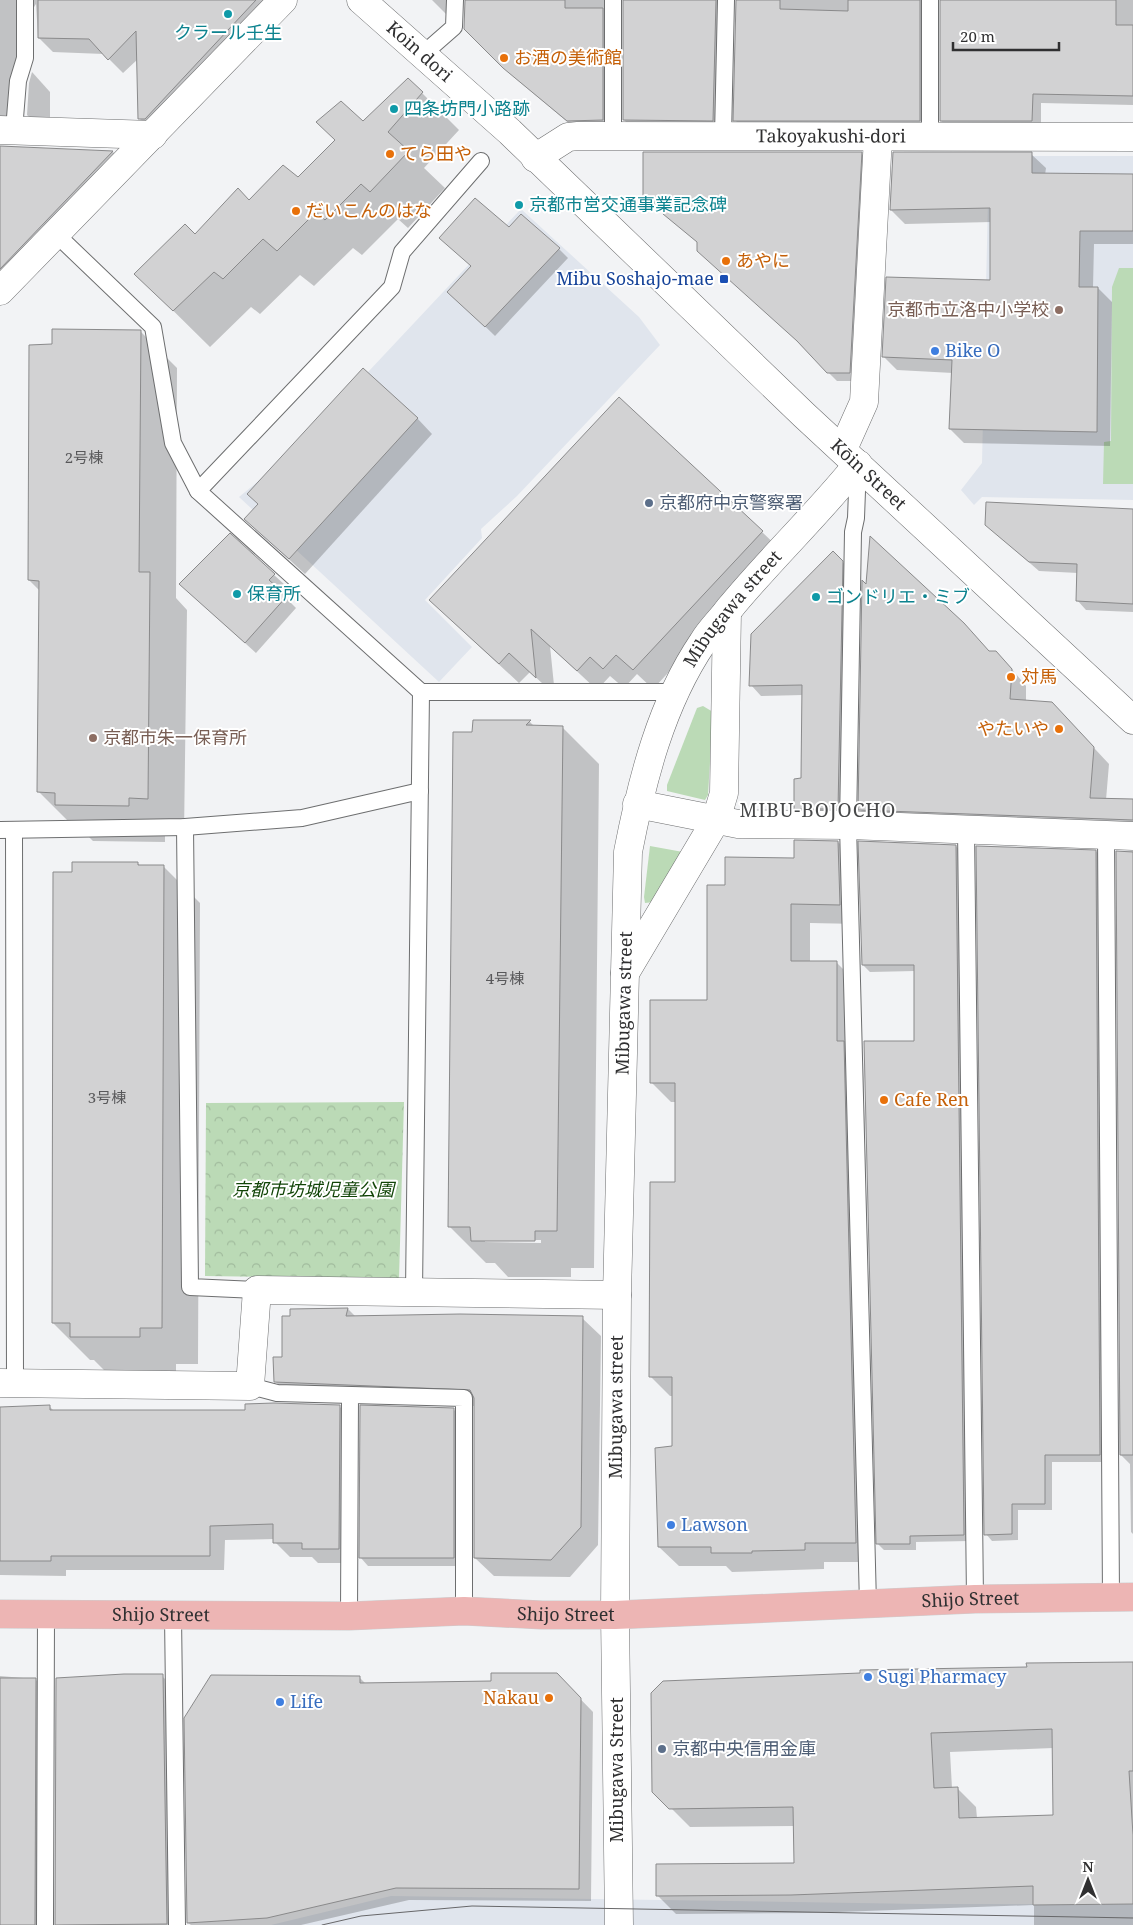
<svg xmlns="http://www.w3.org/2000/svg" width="1133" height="1925" viewBox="0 0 1133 1925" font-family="'Noto Serif','Noto Sans JP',serif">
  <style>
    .built { fill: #e0e5ed }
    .grass { fill: #bbdab6 }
    .park { fill: url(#park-crowns) }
    .shadow { fill: #0003; fill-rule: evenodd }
    .building { fill: #d2d2d3; stroke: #8a8a8b; fill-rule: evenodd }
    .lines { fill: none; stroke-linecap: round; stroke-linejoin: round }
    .service-casing { stroke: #6d6e6f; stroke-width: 18 }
    .minor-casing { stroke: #6d6e6f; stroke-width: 29 }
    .tertiary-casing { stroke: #6d6e6f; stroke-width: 29 }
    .primary-casing { stroke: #cdcdce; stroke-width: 29 }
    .service { stroke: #fff; stroke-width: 16 }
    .minor { stroke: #fff; stroke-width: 28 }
    .tertiary { stroke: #fff; stroke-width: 28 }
    .primary { stroke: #edb5b4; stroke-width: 28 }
    .tram { stroke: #676769; stroke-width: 1 }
    .culture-dot { fill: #0f9aa8; stroke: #fff; stroke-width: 2 }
    .food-dot { fill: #e8710a; stroke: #fff; stroke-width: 2 }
    .transit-dot { fill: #1a4fb4; stroke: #fff; stroke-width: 2 }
    .education-dot { fill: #8d6e63; stroke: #fff; stroke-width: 2 }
    .shop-dot { fill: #3f7fe0; stroke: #fff; stroke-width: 2 }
    .service-dot { fill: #5c6f8a; stroke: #fff; stroke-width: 2 }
    .labels { text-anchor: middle; stroke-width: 4; stroke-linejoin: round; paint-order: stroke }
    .number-label { font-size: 15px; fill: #58585a }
    .culture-label { font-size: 18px; fill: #0d838f; stroke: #fff; text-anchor: start }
    .street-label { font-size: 18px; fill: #303031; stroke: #fff }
    .food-label { font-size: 18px; fill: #c56008; stroke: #fff; text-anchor: start }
    .transit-label { font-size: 18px; fill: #164399; stroke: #fff; text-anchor: end }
    .education-label { font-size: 18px; fill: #785e54; stroke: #fff; text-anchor: end }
    .shop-label { font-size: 18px; fill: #366cbe; stroke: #fff; text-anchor: start }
    .service-label { font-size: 18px; fill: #4e5e75; stroke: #fff; text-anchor: start }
    .park-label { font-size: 18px; font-style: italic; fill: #124508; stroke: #fff }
    .neighbourhood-label { font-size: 19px; letter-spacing: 1px; fill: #48494a; stroke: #fff }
  </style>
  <defs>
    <pattern id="park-crowns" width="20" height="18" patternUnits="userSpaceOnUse" patternTransform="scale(1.25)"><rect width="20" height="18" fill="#bbdab6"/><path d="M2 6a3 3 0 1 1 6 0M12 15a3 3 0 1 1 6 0" fill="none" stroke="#a1bb9d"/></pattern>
  </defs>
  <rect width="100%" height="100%" fill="#f2f3f5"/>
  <g class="built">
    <polygon points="989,156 1133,156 1133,500 982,497 974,505 961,490 982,463"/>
    <polygon points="521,209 639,317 660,345 517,496 481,529 482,538 425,600 472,647 439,682 239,497 292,453"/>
    <polygon points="391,1896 922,1904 1133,1904 1133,1925 271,1925"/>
  </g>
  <g class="grass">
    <polygon points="1119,268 1133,268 1133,484 1103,484 1104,442 1111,441 1112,287"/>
    <polygon points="703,706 713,712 708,795 705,800 667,791 667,785 697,708"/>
    <polygon points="650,846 683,852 654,902 645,903 644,897"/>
  </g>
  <polygon class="park" points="404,1102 399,1279 205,1276 206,1103"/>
  <g class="shadow">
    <polygon points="0,0 285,0 154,133 139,118 138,59 123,73 104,54 53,52 38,37 36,4 29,15 29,38 16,52 29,67 0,141"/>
    <polygon points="432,0 462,0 450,18"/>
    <polygon points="466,0 620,0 612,129 577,130 514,77"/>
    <polygon points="624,0 733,0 722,129 633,129 624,120"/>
    <polygon points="737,0 937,0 929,130 744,129 735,120"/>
    <polygon points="941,0 1133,0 1133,105 1041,103 1041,130 950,130 941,121"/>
    <polygon points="32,72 50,92 50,120 32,120 27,115 29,83"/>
    <polygon points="408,79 459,130 424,168 445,188 408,228 398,219 362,255 353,248 314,286 300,275 260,314 251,307 210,347 136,274 249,202 298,178 363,123"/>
    <polygon points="0,147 113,152 127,166 0,296"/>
    <polygon points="861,153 870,162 858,381 837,381 698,243 664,213 664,205 653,205 644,196"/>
    <polygon points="894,153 1031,154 1046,168 1045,175 1133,175 1133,244 1094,244 1093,288 1098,288 1112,302 1110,446 964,443 950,429 953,373 897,370 883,356 992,281 992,222 905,224 891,210"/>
    <polygon points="509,229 559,249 568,258 495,336 459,301"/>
    <polygon points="140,331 177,368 176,598 187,610 184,835 165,834 165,842 93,841 80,828 75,828 38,791 40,591 29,580"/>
    <polygon points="417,418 432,434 305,574 245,519"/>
    <polygon points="987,503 1133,510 1133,612 1086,610 1077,600 1078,573 1039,571 986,525"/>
    <polygon points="762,532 782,551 653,689 637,674 624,688 610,676 597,690 550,646 555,695 530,672 519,683 451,620"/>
    <polygon points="230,535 285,585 279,591 296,608 256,653 192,595"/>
    <polygon points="833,553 853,572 848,819 806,819 795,808 802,780 803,695 761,696 751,685"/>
    <polygon points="990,652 1011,668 1026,686 1026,701 1067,719 1109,764 1106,800 1133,801 1133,835 875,825 860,809"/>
    <path d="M474 721 530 722 535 727 563 728 599 764 594 1268H571V1277H508L495 1263H486L450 1227ZM485 1240H541V1243L485 1242Z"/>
    <polygon points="838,842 857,861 859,924 810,923 810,962 836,962 856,982 856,1055 863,1062 875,1562 824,1562 824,1569 732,1572 726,1566 679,1566 659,1547 673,1447 673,1396 670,1396 650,1376 676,1183 676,1102 671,1102 652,1083 708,1001 726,886"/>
    <polygon points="956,846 962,853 970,1541 916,1542 916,1550 884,1550 878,1544 915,1042 915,971 870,972 863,965"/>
    <polygon points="1096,851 1102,858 1106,1462 1052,1462 1052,1510 1018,1510 1018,1540 992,1541 986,1534"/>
    <polygon points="1133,851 1133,1534 1131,1532 1130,1464 1121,1455 1117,852"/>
    <polygon points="137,863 141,866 163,866 200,903 198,1364 176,1364 176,1373 107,1373 94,1360 90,1360 53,1323 73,873"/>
    <polygon points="348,1309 356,1317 582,1318 601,1336 598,1545 570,1577 494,1576 475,1558 474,1406 293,1400 275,1381 283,1358"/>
    <polygon points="339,1406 354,1421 354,1563 318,1563 312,1557 290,1557 275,1542 275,1539 225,1540 224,1570 66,1570 66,1576 0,1575 0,1408 50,1407 54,1411 246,1411"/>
    <polygon points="453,1409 461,1417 461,1566 368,1566 361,1558"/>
    <path d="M1133 1663V1925H1034V1905L811 1913 676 1914 657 1895 795 1864V1826L690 1827 654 1791 1028 1668ZM1053 1748 1054 1816 977 1818 976 1807 957 1788H952L950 1752Z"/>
    <polygon points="556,1674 593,1712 591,1901 409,1900 301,1925 191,1925 188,1923 359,1677 366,1684 493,1682"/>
    <polygon points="0,1676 35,1679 46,1690 46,1925 0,1925"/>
    <polygon points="162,1676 168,1682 172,1925 56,1925 57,1679"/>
  </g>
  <g class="building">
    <polygon points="38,0 256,0 145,119 138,119 136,31 108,60 89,39 38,38"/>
    <polygon points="465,0 565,0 565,8 603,8 603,120 567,121 503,68 464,29"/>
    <polygon points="623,0 716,0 713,121 623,120"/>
    <polygon points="736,0 780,0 780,9 848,11 848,0 920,0 920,121 733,121"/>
    <polygon points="940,0 1116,0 1116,25 1133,25 1133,96 1033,94 1032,121 940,121"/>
    <polygon points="408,78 423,92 388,132 409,151 370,192 361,184 325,220 316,212 277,251 263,239 223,279 214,272 173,311 134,274 185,224 195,234 238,188 249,200 283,165 298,177 335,140 316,122 341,101 363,121"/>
    <polygon points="0,146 113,151 0,269"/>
    <polygon points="643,152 862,152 850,373 827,373 797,341 697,251 697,242 663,214 663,197 643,197"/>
    <polygon points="893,152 1032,152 1032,173 1133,174 1133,231 1080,231 1079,287 1098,287 1097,432 949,429 952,360 882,357 886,277 990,280 990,208 890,210"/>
    <polygon points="475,198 509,227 521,214 560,248 485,327 447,292 471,266 439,238"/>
    <polygon points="52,329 141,330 139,572 150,572 148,799 129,798 129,806 55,805 55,793 37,792 39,581 28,580 29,345 52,344"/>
    <polygon points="363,368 418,418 289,559 244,519 258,504 247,494"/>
    <polygon points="619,397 763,531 633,670 616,655 603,669 590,657 577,671 531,629 536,678 509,653 499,664 429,600"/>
    <polygon points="986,502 1133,509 1133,604 1076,601 1077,564 1029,562 985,525"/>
    <polygon points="230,533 275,574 269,580 287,596 245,643 179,584"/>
    <polygon points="870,536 964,623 989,651 996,651 1012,669 1010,699 1052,702 1094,747 1090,798 1133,799 1133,820 858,810 862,580 866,584"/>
    <polygon points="833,551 843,561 838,809 794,809 794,779 801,778 802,685 749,686 751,634"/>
    <polygon points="473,720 531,720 526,725 563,726 557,1231 535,1231 535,1241 471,1241 470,1227 448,1227 453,732 472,732"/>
    <polygon points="794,840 838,841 840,905 791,904 791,961 837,961 837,1041 844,1041 856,1543 805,1543 805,1550 752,1551 752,1553 711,1553 711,1547 658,1547 655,1448 672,1446 672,1377 649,1377 650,1182 675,1182 675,1083 650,1083 650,1000 707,1000 707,885 725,885 725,857 794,858"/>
    <polygon points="858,841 956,845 964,1535 910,1536 910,1544 876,1544 864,1041 914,1041 914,965 862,965"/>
    <polygon points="976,846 1096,850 1100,1455 1045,1455 1045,1504 1012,1504 1012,1534 984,1535"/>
    <polygon points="1116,851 1133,852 1133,1455 1120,1455"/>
    <polygon points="72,862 138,862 138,865 164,865 162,1328 140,1328 140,1337 70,1337 70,1323 52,1323 53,872 72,872"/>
    <polygon points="348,1308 346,1316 460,1314 583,1316 581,1527 551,1560 474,1558 474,1398 470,1390 274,1382 273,1357 282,1357 282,1316 290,1316 290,1309"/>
    <polygon points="274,1403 340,1405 339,1549 302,1549 302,1543 273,1543 273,1524 210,1526 210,1556 51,1556 51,1561 0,1561 0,1407 50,1405 50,1410 245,1410 245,1404"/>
    <polygon points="360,1405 454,1408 454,1558 359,1558"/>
    <path d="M1133 1662V1771H1129L1133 1835V1904L1033 1905V1886L791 1895 656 1896V1864L794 1863 793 1807 669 1809 652 1792 651 1693 663 1681 860 1673V1670L1027 1667 1026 1663ZM1052 1729 1053 1815 959 1818 958 1787 934 1788 931 1733Z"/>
    <polygon points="491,1673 557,1673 581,1698 579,1889 396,1888 267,1918 187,1923 184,1718 211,1675 360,1676 360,1683 491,1681"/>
    <polygon points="124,1674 163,1674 167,1924 55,1925 56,1678"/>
    <polygon points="0,1678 36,1678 35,1925 0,1925"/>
  </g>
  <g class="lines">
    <defs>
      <g id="service">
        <polyline points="930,0 930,137"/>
        <polyline points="422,55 454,27 455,0"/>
        <polyline points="14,130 18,81 25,58 25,0"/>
        <polyline points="613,136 613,0"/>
        <polyline points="723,136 726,0"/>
        <polyline points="57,235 153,327 173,443 198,491 421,692 675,692"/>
        <polyline points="858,464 856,518 853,532 848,825 868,1604"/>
        <polyline points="198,491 392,287 402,252 481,161"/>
        <polyline points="185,827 190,1287 257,1290"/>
        <polyline points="966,829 975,1599"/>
        <polyline points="0,830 185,827 302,818 420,791"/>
        <polyline points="14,830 15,1383"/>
        <polyline points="1106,835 1111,1598"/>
        <polyline points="414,1292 421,692"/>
        <polyline points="250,1386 277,1393 464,1398 464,1611"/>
        <polyline points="173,1616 177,1925"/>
        <polyline points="349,1616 350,1395"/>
        <polyline points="45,1925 46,1614"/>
      </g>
      <g id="minor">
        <polyline points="0,130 153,135"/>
        <path id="s1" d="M535 158 568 137 578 136 1133 137"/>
        <polyline points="0,291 283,0"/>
        <polyline points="843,449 864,402 878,137"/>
        <polyline points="637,804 738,824 848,825 1133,836"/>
        <polyline points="625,973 716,820 724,793 727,612"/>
        <polyline points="0,1383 250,1386 257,1290 617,1295"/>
      </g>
      <g id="tertiary">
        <path id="s2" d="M361 0 510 132 804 415 1133 720"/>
        <path id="s3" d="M619 1925 615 1615 617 1295 628 852C642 780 661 704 703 642 710 630 721 620 729 609 770 559 817 515 858 464"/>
      </g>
      <g id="primary">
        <path id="s4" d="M0 1614 349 1616 464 1611 542 1615H615L975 1599 1133 1597"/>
      </g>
    </defs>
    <use href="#service" class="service-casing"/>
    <use href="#minor" class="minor-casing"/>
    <use href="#tertiary" class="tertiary-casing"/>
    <use href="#primary" class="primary-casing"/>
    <use href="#service" class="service"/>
    <use href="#minor" class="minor"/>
    <use href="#tertiary" class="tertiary"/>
    <use href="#primary" class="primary"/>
    <polyline class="tram" points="322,1925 361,1916 472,1906 1133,1918"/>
  </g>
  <g class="culture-dot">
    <circle cx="228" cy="14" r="5"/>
    <circle cx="394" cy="109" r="5"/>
    <circle cx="519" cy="205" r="5"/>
    <circle cx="237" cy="594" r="5"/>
    <circle cx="816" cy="597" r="5"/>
  </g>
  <g class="food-dot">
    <circle cx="504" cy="58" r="5"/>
    <circle cx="390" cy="154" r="5"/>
    <circle cx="296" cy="211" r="5"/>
    <circle cx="726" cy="261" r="5"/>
    <circle cx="1011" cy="677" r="5"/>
    <circle cx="1059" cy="729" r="5"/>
    <circle cx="884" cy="1100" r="5"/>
    <circle cx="549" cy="1698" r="5"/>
  </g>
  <rect class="transit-dot" x="719" y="274" width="10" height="10" rx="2.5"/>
  <g class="education-dot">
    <circle cx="1059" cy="310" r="5"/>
    <circle cx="93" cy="738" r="5"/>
  </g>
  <g class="shop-dot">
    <circle cx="935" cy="351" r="5"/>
    <circle cx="671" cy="1525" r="5"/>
    <circle cx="868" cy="1677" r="5"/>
    <circle cx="280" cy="1702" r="5"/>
  </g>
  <g class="service-dot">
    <circle cx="649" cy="503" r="5"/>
    <circle cx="662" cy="1749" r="5"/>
  </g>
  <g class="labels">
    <g class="number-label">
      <text x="84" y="463">2号棟</text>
      <text x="505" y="984">4号棟</text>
      <text x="107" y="1103">3号棟</text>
    </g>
    <g class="culture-label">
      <text x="228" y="39" text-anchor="middle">クラール壬生</text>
      <text x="404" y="115">四条坊門小路跡</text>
      <text x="529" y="211">京都市営交通事業記念碑</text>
      <text x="247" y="600">保育所</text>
      <text x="826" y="603">ゴンドリエ・ミブ</text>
    </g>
    <g class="street-label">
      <text dy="6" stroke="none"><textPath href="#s2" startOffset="78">Koin dori</textPath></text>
      <text dy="6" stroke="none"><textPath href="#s1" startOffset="302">Takoyakushi-dori</textPath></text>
      <text dy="6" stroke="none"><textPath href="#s2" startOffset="695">Kōin Street</textPath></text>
      <text dy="6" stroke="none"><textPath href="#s3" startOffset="1342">Mibugawa street</textPath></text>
      <text dy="6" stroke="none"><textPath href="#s3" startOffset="922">Mibugawa street</textPath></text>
      <text dy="6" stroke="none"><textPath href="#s3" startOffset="518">Mibugawa street</textPath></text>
      <text dy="6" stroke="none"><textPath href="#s4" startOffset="971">Shijo Street</textPath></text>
      <text dy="6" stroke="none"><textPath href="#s4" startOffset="566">Shijo Street</textPath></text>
      <text dy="6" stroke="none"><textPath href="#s4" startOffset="161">Shijo Street</textPath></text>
      <text transform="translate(617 1770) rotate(-90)" y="6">Mibugawa Street</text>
    </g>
    <g class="food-label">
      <text x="514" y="64">お酒の美術館</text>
      <text x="400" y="160">てら田や</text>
      <text x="306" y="217">だいこんのはな</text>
      <text x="736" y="267">あやに</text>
      <text x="1021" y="683">対馬</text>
      <text x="1049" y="735" text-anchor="end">やたいや</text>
      <text x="894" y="1106">Cafe Ren</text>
      <text x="539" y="1704" text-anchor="end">Nakau</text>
    </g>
    <g class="transit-label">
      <text x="714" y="285">Mibu Soshajo-mae</text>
    </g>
    <g class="education-label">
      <text x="1049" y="316">京都市立洛中小学校</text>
      <text x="103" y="744" text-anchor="start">京都市朱一保育所</text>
    </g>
    <g class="shop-label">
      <text x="945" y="357">Bike O</text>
      <text x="681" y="1531">Lawson</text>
      <text x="878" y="1683">Sugi Pharmacy</text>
      <text x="290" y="1708">Life</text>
    </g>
    <g class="service-label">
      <text x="659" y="509">京都府中京警察署</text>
      <text x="672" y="1755">京都中央信用金庫</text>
    </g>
    <g class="park-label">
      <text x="313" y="1196">京都市坊城児童公園</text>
    </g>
    <g class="neighbourhood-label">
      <text x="818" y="817">MIBU-BOJOCHO</text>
    </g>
  </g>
  <g transform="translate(1088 1880)" stroke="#ffffff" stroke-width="4" paint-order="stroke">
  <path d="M0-4L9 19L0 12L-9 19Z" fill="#303031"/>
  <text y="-8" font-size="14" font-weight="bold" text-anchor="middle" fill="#303031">N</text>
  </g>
  <path d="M953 42v8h106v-8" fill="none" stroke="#303031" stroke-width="2.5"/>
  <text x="960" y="42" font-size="15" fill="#303031" stroke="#ffffff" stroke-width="4" paint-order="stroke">20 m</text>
</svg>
